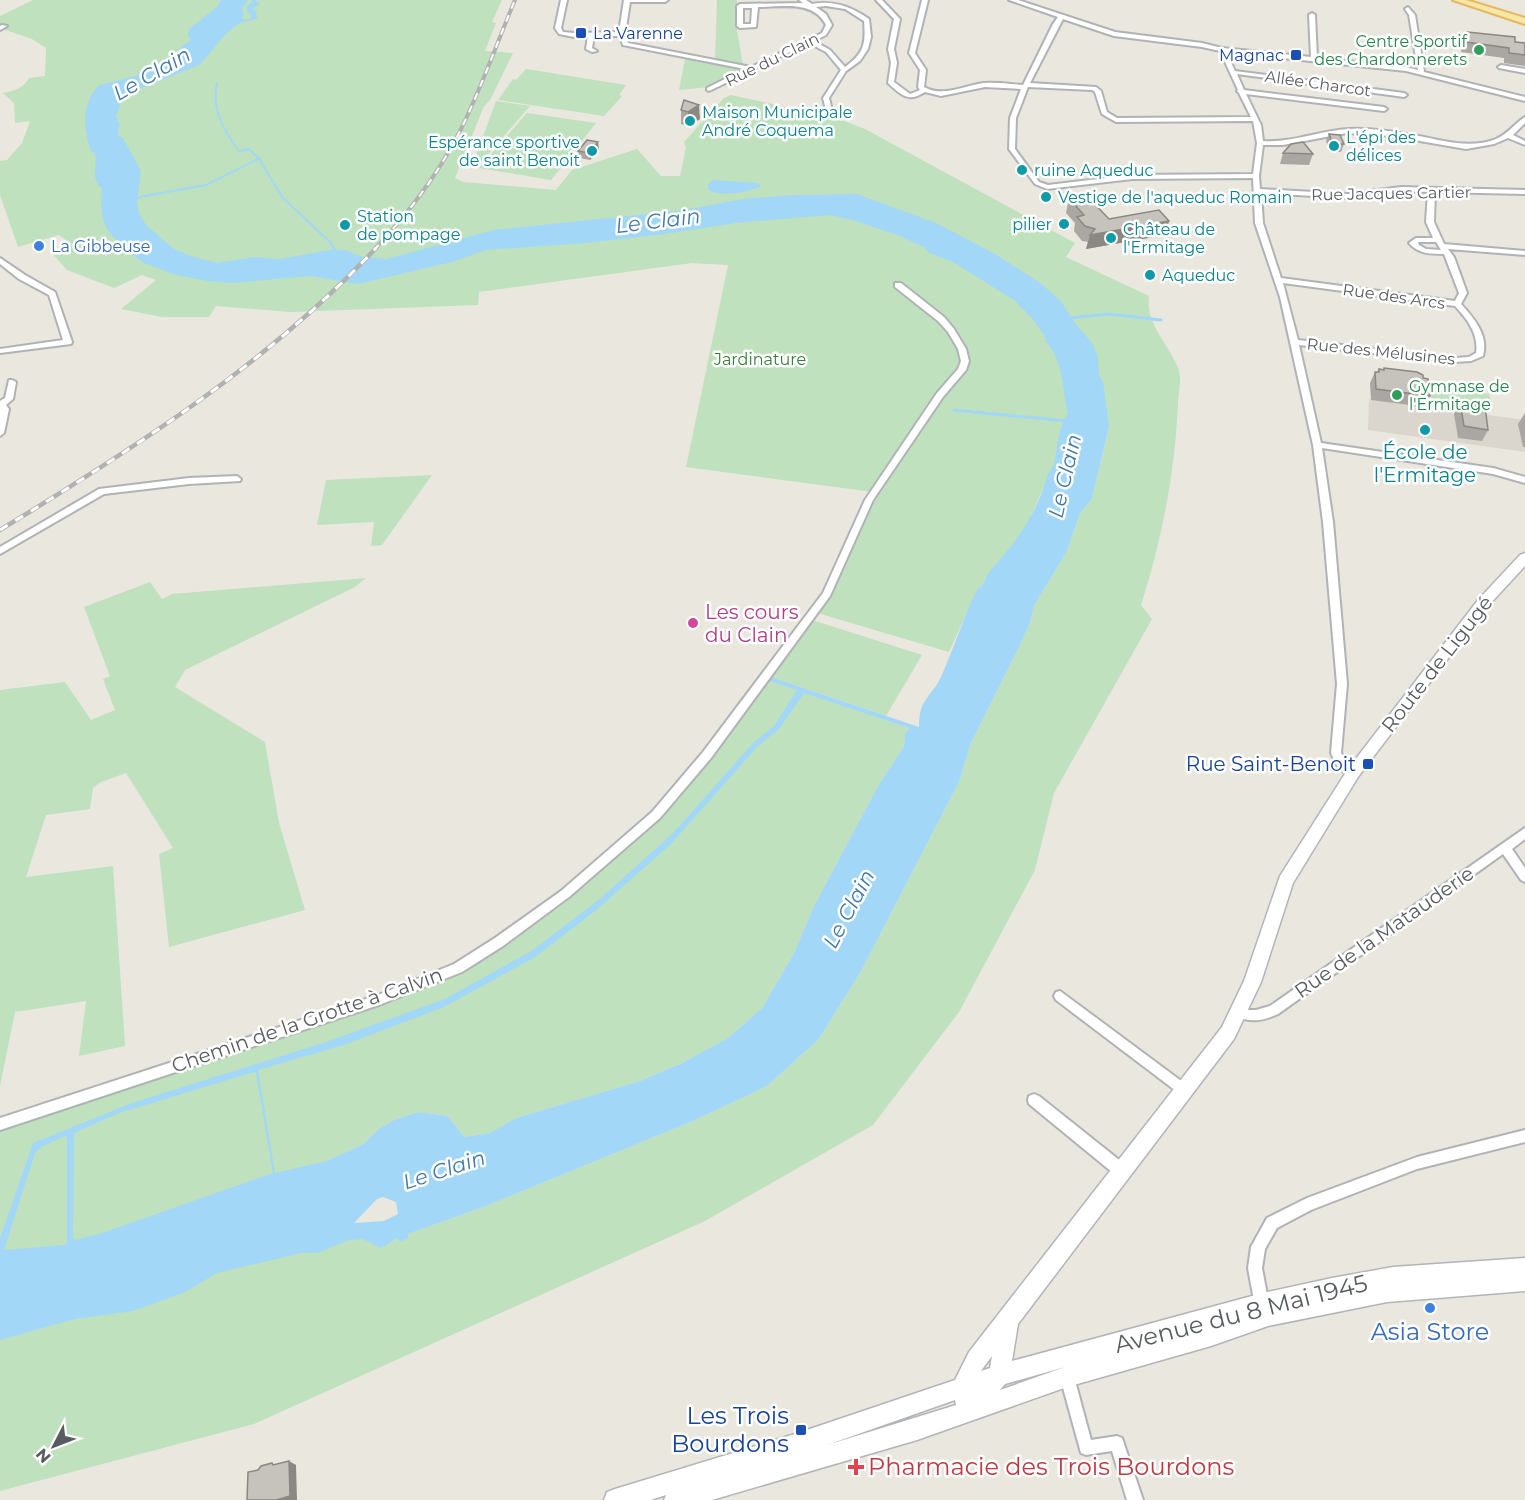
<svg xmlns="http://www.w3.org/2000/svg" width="1525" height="1500" viewBox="0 0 1525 1500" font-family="Montserrat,sans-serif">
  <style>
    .education { fill: #dad6ce }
    .green { fill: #bfe1bd }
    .water { fill: #a2d7f8; fill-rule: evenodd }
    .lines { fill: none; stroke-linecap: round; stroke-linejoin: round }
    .stream-far1 { stroke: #a2d7f8; stroke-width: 2 }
    .stream { stroke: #a2d7f8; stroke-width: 3 }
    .street-casing { stroke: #b0b3b6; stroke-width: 4 }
    .secondary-casing { stroke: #b1b5b9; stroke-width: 3 }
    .primary-casing { stroke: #e5b75e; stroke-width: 4 }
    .street { fill: #fff; fill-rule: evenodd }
    .secondary { fill: #fff; fill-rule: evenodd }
    .primary { fill: #f8e6a7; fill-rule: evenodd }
    .rail-far1-casing { stroke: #b0b1b1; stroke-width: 4 }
    .rail-casing { stroke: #b0b1b1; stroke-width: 4.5 }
    .rail-far1 { stroke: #fff; stroke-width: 2; stroke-dasharray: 7; stroke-linecap: butt }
    .rail { stroke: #fff; stroke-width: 3; stroke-dasharray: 9; stroke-linecap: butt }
    .wall { fill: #aaa7a2 }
    .shaded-wall { fill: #8b8884 }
    .building { fill: #c6c2bc; stroke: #8b8884; stroke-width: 1.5 }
    .transit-dot { fill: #1a4fb4; stroke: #fff; stroke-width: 2 }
    .leisure-dot { fill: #2e9e5b; stroke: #fff; stroke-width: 2 }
    .culture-dot { fill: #0f9aa8; stroke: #fff; stroke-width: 2 }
    .shop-dot { fill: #3f7fe0; stroke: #fff; stroke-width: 2 }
    .hotel-dot { fill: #d1479c; stroke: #fff; stroke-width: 2 }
    .health-dot { fill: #e0444e; stroke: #fff; stroke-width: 2 }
    .labels { text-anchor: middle; stroke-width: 5; stroke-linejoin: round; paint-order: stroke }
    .far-transit-label { font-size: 16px; fill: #164399; stroke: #fff; text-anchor: start }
    .far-leisure-label { font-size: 16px; fill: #27864d; stroke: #fff; text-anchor: end }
    .far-street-label { font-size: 16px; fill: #585c5f; stroke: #fff }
    .far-culture-label { font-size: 16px; fill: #0d838f; stroke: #fff; text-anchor: start }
    .far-shop-label { font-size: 16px; fill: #366cbe; stroke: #fff; text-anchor: start }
    .far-park-label { font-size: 16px; fill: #3a7d3a; stroke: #fff }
    .culture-label { font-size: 20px; fill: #0d838f; stroke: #fff }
    .hotel-label { font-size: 20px; fill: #b23c85; stroke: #fff; text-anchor: start }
    .street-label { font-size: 20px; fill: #585c5f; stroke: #fff }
    .transit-label { font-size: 20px; fill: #164399; stroke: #fff; text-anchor: end }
    .water-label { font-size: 21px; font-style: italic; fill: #4279a7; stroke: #fff }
    .near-street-label { font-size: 24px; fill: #585c5f; stroke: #fff }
    .near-shop-label { font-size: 24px; fill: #366cbe; stroke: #fff }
    .near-transit-label { font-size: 24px; fill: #164399; stroke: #fff; text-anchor: end }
    .near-health-label { font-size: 24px; fill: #be3a42; stroke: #fff; text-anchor: start }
  </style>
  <rect width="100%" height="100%" fill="#eae7df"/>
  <polygon class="education" points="1369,399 1525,420 1525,452 1368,430"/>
  <g class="green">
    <path d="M33 0H502L492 22 496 23 485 51 513 53 490 100 484 106 455 178 463 182 556 190 572 170 637 149 661 176H680L686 148 684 142 724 98 731 95 836 118 865 129 1075 243 1066 257 1149 296C1145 326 1171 345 1179 371 1182 380 1178 394 1178 403 1175 472 1162 540 1141 605L1152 619 1054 793 1035 870 959 1012 873 1125 705 1221 254 1424 0 1491V1128L145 1083 458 968 499 942 656 815 763 678 909 728 905 734 904 746 878 786 814 906 794 953 762 1008 728 1038 682 1063 640 1081 516 1118 491 1133 464 1137 448 1116 418 1112 394 1120 380 1128 363 1144 327 1161 332 1185 362 1239 381 1247 397 1238 400 1242 408 1234 486 1206 693 1121 767 1086 819 1039 861 971 960 780 970 745 1017 651 1030 623 1034 606 1067 551 1080 513 1092 499 1109 428 1061 430 1056 459 1024 532 988 574 968 610 949 652 814 612 873 492 686 467 728 265 692 263 479 292 478 305 291 312 216 306 209 317H162L121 309 156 280 142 275 114 288 67 270 51 252 72 244 59 235 18 247 0 195V161L7 160 22 143 30 121 15 123 14 103 3 93C14 91 24 88 29 78L45 76 46 48 32 39 0 28V16Z"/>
    <polygon points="717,0 737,0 737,31 743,65 715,60"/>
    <polygon points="685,59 747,69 709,87 679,90"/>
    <polygon points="526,69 626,85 619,95 622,96 604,116 498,100 513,79 516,80"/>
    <polygon points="496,101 530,106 477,167 472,167"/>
    <polygon points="527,113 596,123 551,180 479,168"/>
    <polygon points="1430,386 1489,394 1492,411 1432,403"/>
    <polygon points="432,475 382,545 371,546 374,522 317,525 326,480"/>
    <polygon points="366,578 355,587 185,670 175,687 265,742 279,823 305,910 169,947 159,854 173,848 126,773 101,782 93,788 90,809 46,815 26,877 113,866 125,1046 79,1056 86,1001 15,1012 0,1086 0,690 65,682 91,720 115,710 103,679 110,676 84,607 150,582 162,599 172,594"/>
    <polygon points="809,619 922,655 886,716 768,676"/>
  </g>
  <g class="water">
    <path d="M221 0H248L242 8 244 14 242 19 247 20 253 16 247 12V6L252 2V0H255L260 4 252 9 257 12 256 16 258 17C252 22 247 20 240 23 222 33 213 52 199 65L124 95 116 116 120 125 118 131 119 136 123 138 141 171 137 201 139 213 146 225 174 249 194 257 217 263 254 257 280 259 329 250H345L360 256 386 259 494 230 685 210 742 199 795 195 857 194 936 223 997 255 1040 283 1060 300 1075 323 1092 343 1098 357 1099 375 1103 382 1109 427 1092 499 1080 513 1067 551 1034 606 1030 623 1017 651 970 745 960 780 861 971 819 1039 767 1086 693 1121 486 1206 408 1234V1238L400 1242 397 1238 381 1248 362 1239 349 1240 317 1253H301L217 1273 185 1292 133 1311 75 1319 0 1340V1238L33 1143 132 1103 323 1043 445 999 533 950 601 898 674 832 753 743 774 726 797 690 766 680 768 676 919 727C919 698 931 698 941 677 954 648 963 618 977 590 984 586 985 577 990 571 1016 542 1036 515 1047 477 1049 471 1054 466 1055 460 1058 442 1058 429 1068 413 1062 388 1064 360 1045 341L1046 338 1032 318 1014 300 953 262 929 253 924 247 897 235 853 220 829 215 736 223 664 234 587 243 486 250 452 262 358 284 311 276 233 283 208 281 176 275 144 263 120 246 123 244C101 232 100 211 102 189 89 176 98 167 95 153L91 151C83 127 81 105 99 85 124 80 153 70 176 62 180 60 183 55 185 52L181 50V47L191 40 188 36 189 29 217 7ZM804 693 909 728 905 734 904 746 878 786 814 906 794 953 762 1008 728 1038 682 1063 640 1081 516 1118 490 1133 464 1137 448 1116 418 1112 394 1120 380 1128 363 1144 327 1161 275 1173 258 1070 344 1045 444 1007 535 957 595 911 671 844 758 746 779 729ZM254 1072 256 1073 273 1173 102 1233 76 1240 73 1238 74 1133 119 1113ZM65 1136 67 1138V1243L64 1245 4 1250 35 1153 41 1147ZM383 1197 396 1202 398 1214 384 1221 354 1223 377 1199Z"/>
    <path d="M713 180 758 183 761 186C750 192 717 198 708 189V184Z"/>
  </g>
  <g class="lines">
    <g class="stream-far1">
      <path d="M217 83C211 109 224 131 239 151L249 149 259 159 283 198 331 243 334 250"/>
      <polyline points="134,198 206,185 260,158"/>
    </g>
    <g class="stream">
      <polyline points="334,248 336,253"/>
      <polyline points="1070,318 1109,314 1161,320"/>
      <polyline points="954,410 1067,421"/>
    </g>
    <defs>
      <g id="street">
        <path d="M561 0H567L561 28 563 32 574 33 619 32 624 0H668L665 2H630L625 34 628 43 751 67 822 33 826 25C813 0 783 7 758 7L756 27 740 28 737 26V6L740 4 803 3 799 0H806L812 4C834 0 851 7 869 19L871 37 868 49 860 61 846 71 829 98 832 110 829 112 826 110 823 98 841 70 826 52 809 43 709 91 707 90V88L745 69 623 45 620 36H594L592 48 597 51 592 52 586 49 588 36 574 37 559 34 555 28ZM826 6 845 9 864 21C866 44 864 53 845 67L830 50 814 41 826 35 832 25 826 14 816 7ZM743 8H752L751 24H743Z"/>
        <path d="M876 0H882L900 19 894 49 897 63 894 82 910 94 920 90 918 87 920 70 909 53 922 0H928L915 53 926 70 924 87C943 98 965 85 984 83 997 82 1010 84 1023 85L1053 24 1058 17 1009 0H1018L1115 32 1202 43 1222 48 1311 57 1309 15 1312 13 1315 15 1317 58 1406 67 1418 70 1409 15 1405 9 1408 7 1415 15 1424 72 1525 97V101L1406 71 1226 52 1235 71 1404 93 1407 95 1404 97 1237 74 1244 90 1384 107 1387 109 1384 111 1246 94 1261 125 1263 141C1293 143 1320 130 1350 129 1373 128 1396 132 1419 136 1445 141 1470 149 1496 139 1508 134 1515 123 1525 117V123L1513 135 1525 141V145L1508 138 1494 144 1466 149 1391 136 1347 133 1283 145H1263L1259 176 1260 189 1348 194 1401 187 1525 190V194L1435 192 1434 222 1444 244 1525 251V255L1448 249 1454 257 1467 293 1461 304C1474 318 1489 336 1483 356L1471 361 1455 362 1299 345 1321 443 1493 468 1525 477V483L1493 474 1322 448 1333 522 1347 684 1341 753C1347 764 1353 765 1358 773L1357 776H1349L1338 768 1331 753 1337 684 1323 522 1313 445 1280 297 1255 223 1253 178 1132 179 1047 189 1035 184 1009 149 1010 118 1021 89 985 87 941 96 925 92C908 103 901 95 888 83L891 63 888 49 894 19ZM1063 19 1114 36 1202 47 1220 51 1238 90 1237 91 1239 93 1251 117 1117 118 1107 112 1101 91 1096 87 1030 83ZM1028 87 1092 90 1095 92 1102 114 1116 122 1253 121 1257 143 1253 174 1132 175 1048 185 1039 182 1015 149 1016 118ZM1401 191 1428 192 1426 222 1433 238H1416L1409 243C1418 254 1431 254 1444 254L1459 293 1455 301 1281 278 1263 223 1261 193 1348 198ZM1418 242H1436L1441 250 1426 249 1419 245ZM1283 283 1455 306C1467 319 1479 334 1476 353L1469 357 1455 358 1298 340Z"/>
        <polygon points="2,25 7,26 0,30 0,26"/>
        <polygon points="1501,65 1525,69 1525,73 1499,68 1498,67"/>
        <polygon points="0,258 25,275 55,292 72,342 71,344 0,353 0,349 63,340 49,295 19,279 0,264"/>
        <polygon points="895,283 901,283 944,317 954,329 966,349 969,361 966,370 943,397 873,500 830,596 711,758 660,818 569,897 503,946 462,972 379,1005 0,1130 0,1118 378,995 454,964 495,938 561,891 652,812 703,752 823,593 865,500 937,393 958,369 961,361 958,349 948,332 938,321 895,287"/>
        <polygon points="9,380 12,380 16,382 13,399 6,405 9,409 4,433 0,436 0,401 5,398"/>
        <polygon points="237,476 241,479 240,481 189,484 104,494 0,554 0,547 99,489 189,478"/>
        <path d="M1525 828V839L1512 849 1525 868V882L1521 880 1503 854 1278 1014C1262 1021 1251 1023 1235 1016L1233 1012 1235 1008 1239 1006 1248 1010H1256L1270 1006Z"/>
        <polygon points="1060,991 1188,1086 1190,1090 1188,1094 1184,1096 1180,1094 1056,1000 1054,996 1056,992"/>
        <polygon points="1034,1094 1039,1096 1128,1167 1130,1172 1128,1177 1123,1179 1118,1177 1029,1104 1028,1100 1029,1096"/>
        <polygon points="1525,1130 1525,1142 1417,1169 1311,1210 1277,1228 1265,1249 1262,1268 1267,1295 1272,1307 1270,1312 1265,1314 1260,1312 1253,1295 1248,1268 1251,1247 1267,1218 1307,1198 1417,1157"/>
        <polygon points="1067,1370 1072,1372 1074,1377 1091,1440 1117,1436 1122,1438 1143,1500 1127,1500 1112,1451 1086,1455 1081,1453 1060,1377 1062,1372"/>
      </g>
      <path id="secondary" d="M1525 553V566L1488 606 1358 777 1293 883 1261 982 1234 1039 1018 1324 1012 1361 1263 1293 1332 1278 1393 1267 1525 1258V1291L1387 1302 1268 1326 1211 1346 1067 1387 917 1440 712 1500H664L666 1495 651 1500H604L607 1492 615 1489 795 1434 955 1380 969 1352 1222 1027 1244 981 1280 876 1348 769 1478 600 1520 555ZM992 1356 990 1368 981 1371ZM1065 1367 1000 1390 1005 1384ZM955 1400 956 1405 827 1445Z"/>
      <polygon id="primary" points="1453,0 1466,0 1525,18 1525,24"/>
    </defs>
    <use href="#street" class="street-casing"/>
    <use href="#secondary" class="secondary-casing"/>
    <use href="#primary" class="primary-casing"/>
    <use href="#street" class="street"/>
    <use href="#secondary" class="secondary"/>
    <use href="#primary" class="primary"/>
    <defs>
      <path id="rail-far1" d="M374 250C407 215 436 177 458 135 480 92 496 45 515 0"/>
      <path id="rail" d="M0 530C133 449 269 363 376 248"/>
    </defs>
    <use href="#rail-far1" class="rail-far1-casing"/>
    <use href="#rail" class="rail-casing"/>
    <use href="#rail-far1" class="rail-far1"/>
    <use href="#rail" class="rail"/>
  </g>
  <g class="wall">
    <polygon points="1467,32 1525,43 1525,66 1504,63 1504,58 1461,52 1462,43"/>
    <polygon points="684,100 700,119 688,126 681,124 681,110"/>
    <polygon points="1329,134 1344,144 1341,152 1330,151 1326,141"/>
    <polygon points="599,149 590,160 579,158 578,151"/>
    <polygon points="1283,153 1313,154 1309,165 1280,164"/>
    <polygon points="1069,198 1109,219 1169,221 1165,235 1086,249 1088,242 1082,241 1074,231 1075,223 1066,213"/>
    <polygon points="1384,368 1423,378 1430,396 1425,407 1371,400 1370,383 1375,372 1377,372 1379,369 1383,370"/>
    <polygon points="1460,402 1488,430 1482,441 1458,438 1454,414"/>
    <polygon points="1525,413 1525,447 1523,447 1518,424"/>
  </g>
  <g class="shaded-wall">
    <polygon points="699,105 700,119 688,126 688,112"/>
    <polygon points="598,142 599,149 590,160 589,153"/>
    <polygon points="1169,221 1165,235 1086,249 1090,235"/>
    <polygon points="289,1461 296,1465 297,1500 276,1500"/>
  </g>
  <g class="building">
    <polygon points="1467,32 1515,37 1515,42 1525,43 1525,55 1509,53 1509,48 1466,42"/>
    <polygon points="684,100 699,105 688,112 681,110"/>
    <polygon points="1329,134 1340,135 1344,144 1333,144"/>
    <polygon points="587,140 598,142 589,153 578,151"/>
    <polygon points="1303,142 1313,154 1283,153 1291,144"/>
    <polygon points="1088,197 1109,219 1159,210 1169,221 1090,235 1095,229 1085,226 1077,217 1084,215 1069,198"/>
    <polygon points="1384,368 1417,372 1423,375 1423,378 1428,379 1430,396 1376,389 1375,372 1379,372 1379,369 1384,370"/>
    <polygon points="1460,402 1485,406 1488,430 1464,426"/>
    <polygon points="289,1461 290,1496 276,1500 247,1500 248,1472 258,1470 261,1466 272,1463 273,1465"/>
  </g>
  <g class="transit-dot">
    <rect x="575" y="27" width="12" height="12" rx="3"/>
    <rect x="1290" y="49" width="12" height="12" rx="3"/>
    <rect x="1362" y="758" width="12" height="12" rx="3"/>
    <rect x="795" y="1424" width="12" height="12" rx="3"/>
  </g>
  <g class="leisure-dot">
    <circle cx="1479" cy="50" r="6"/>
    <circle cx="1397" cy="395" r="6"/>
  </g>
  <g class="culture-dot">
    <circle cx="690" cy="121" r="6"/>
    <circle cx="1334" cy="146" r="6"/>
    <circle cx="592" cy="151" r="6"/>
    <circle cx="1022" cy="170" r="6"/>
    <circle cx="1046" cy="197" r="6"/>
    <circle cx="1064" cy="224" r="6"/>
    <circle cx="345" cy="225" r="6"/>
    <circle cx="1111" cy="238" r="6"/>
    <circle cx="1150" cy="275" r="6"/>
    <circle cx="1425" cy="430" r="6"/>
  </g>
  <g class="shop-dot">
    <circle cx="39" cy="246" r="6"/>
    <circle cx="1430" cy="1308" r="6"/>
  </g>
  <circle class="hotel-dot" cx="693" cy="623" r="6"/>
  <path class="health-dot" d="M853 1458h6v6h6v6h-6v6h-6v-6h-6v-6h6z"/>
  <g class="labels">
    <g class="far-transit-label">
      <text x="593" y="39">La Varenne</text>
      <text x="1284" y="61" text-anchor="end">Magnac</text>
    </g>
    <g class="far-leisure-label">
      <text x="1467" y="47">Centre Sportif<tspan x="1467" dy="18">des Chardonnerets</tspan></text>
      <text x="1409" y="392" text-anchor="start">Gymnase de<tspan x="1409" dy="18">l'Ermitage</tspan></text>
    </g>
    <g class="far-street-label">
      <text transform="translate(772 59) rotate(-26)" y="6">Rue du Clain</text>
      <text transform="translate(1318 83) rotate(8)" y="6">Allée Charcot</text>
      <text transform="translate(1391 193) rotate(-1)" y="6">Rue Jacques Cartier</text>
      <text transform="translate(1394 296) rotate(8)" y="6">Rue des Arcs</text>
      <text transform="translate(1381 351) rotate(6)" y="6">Rue des Mélusines</text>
    </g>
    <g class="far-culture-label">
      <text x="702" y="118">Maison Municipale<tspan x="702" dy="18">André Coquema</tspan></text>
      <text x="1346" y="143">L'épi des<tspan x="1346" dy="18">délices</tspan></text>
      <text x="580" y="148" text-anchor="end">Espérance sportive<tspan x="580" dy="18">de saint Benoit</tspan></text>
      <text x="1034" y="176">ruine Aqueduc</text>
      <text x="1058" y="203">Vestige de l'aqueduc Romain</text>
      <text x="357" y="222">Station<tspan x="357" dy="18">de pompage</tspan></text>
      <text x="1052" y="230" text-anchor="end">pilier</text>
      <text x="1123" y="235">Château de<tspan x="1123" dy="18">l'Ermitage</tspan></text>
      <text x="1162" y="281">Aqueduc</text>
    </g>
    <g class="far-shop-label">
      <text x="51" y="252">La Gibbeuse</text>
    </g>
    <g class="far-park-label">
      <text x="760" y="365">Jardinature</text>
    </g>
    <g class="culture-label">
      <text x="1425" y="459">École de<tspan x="1425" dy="23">l'Ermitage</tspan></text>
    </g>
    <g class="hotel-label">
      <text x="705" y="619">Les cours<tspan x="705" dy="23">du Clain</tspan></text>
    </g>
    <g class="street-label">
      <text transform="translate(1437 664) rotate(-52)" y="7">Route de Ligugé</text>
      <text transform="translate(1384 932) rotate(-35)" y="7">Rue de la Matauderie</text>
      <text transform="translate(307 1020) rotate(-19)" y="7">Chemin de la Grotte à Calvin</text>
    </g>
    <g class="transit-label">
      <text x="1356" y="771">Rue Saint-Benoit</text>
    </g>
    <g class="water-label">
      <text transform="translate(152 74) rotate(-30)" y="7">Le Clain</text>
      <text transform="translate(658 221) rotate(-7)" y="7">Le Clain</text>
      <text transform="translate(1065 476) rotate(-77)" y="7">Le Clain</text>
      <text transform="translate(849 909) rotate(-62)" y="7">Le Clain</text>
      <text transform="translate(444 1170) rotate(-18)" y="7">Le Clain</text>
    </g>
    <g class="near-street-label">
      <text transform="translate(1241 1314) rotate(-14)" y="8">Avenue du 8 Mai 1945</text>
    </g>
    <g class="near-shop-label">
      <text x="1430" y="1340">Asia Store</text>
    </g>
    <g class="near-transit-label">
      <text x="789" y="1424">Les Trois<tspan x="789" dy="28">Bourdons</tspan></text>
    </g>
    <g class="near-health-label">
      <text x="868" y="1475">Pharmacie des Trois Bourdons</text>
    </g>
  </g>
  <g transform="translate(54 1446) rotate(228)" stroke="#ffffff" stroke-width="4.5" paint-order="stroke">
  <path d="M0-4.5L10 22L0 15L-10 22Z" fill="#585c5f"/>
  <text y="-9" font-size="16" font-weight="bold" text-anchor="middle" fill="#585c5f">N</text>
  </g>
</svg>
